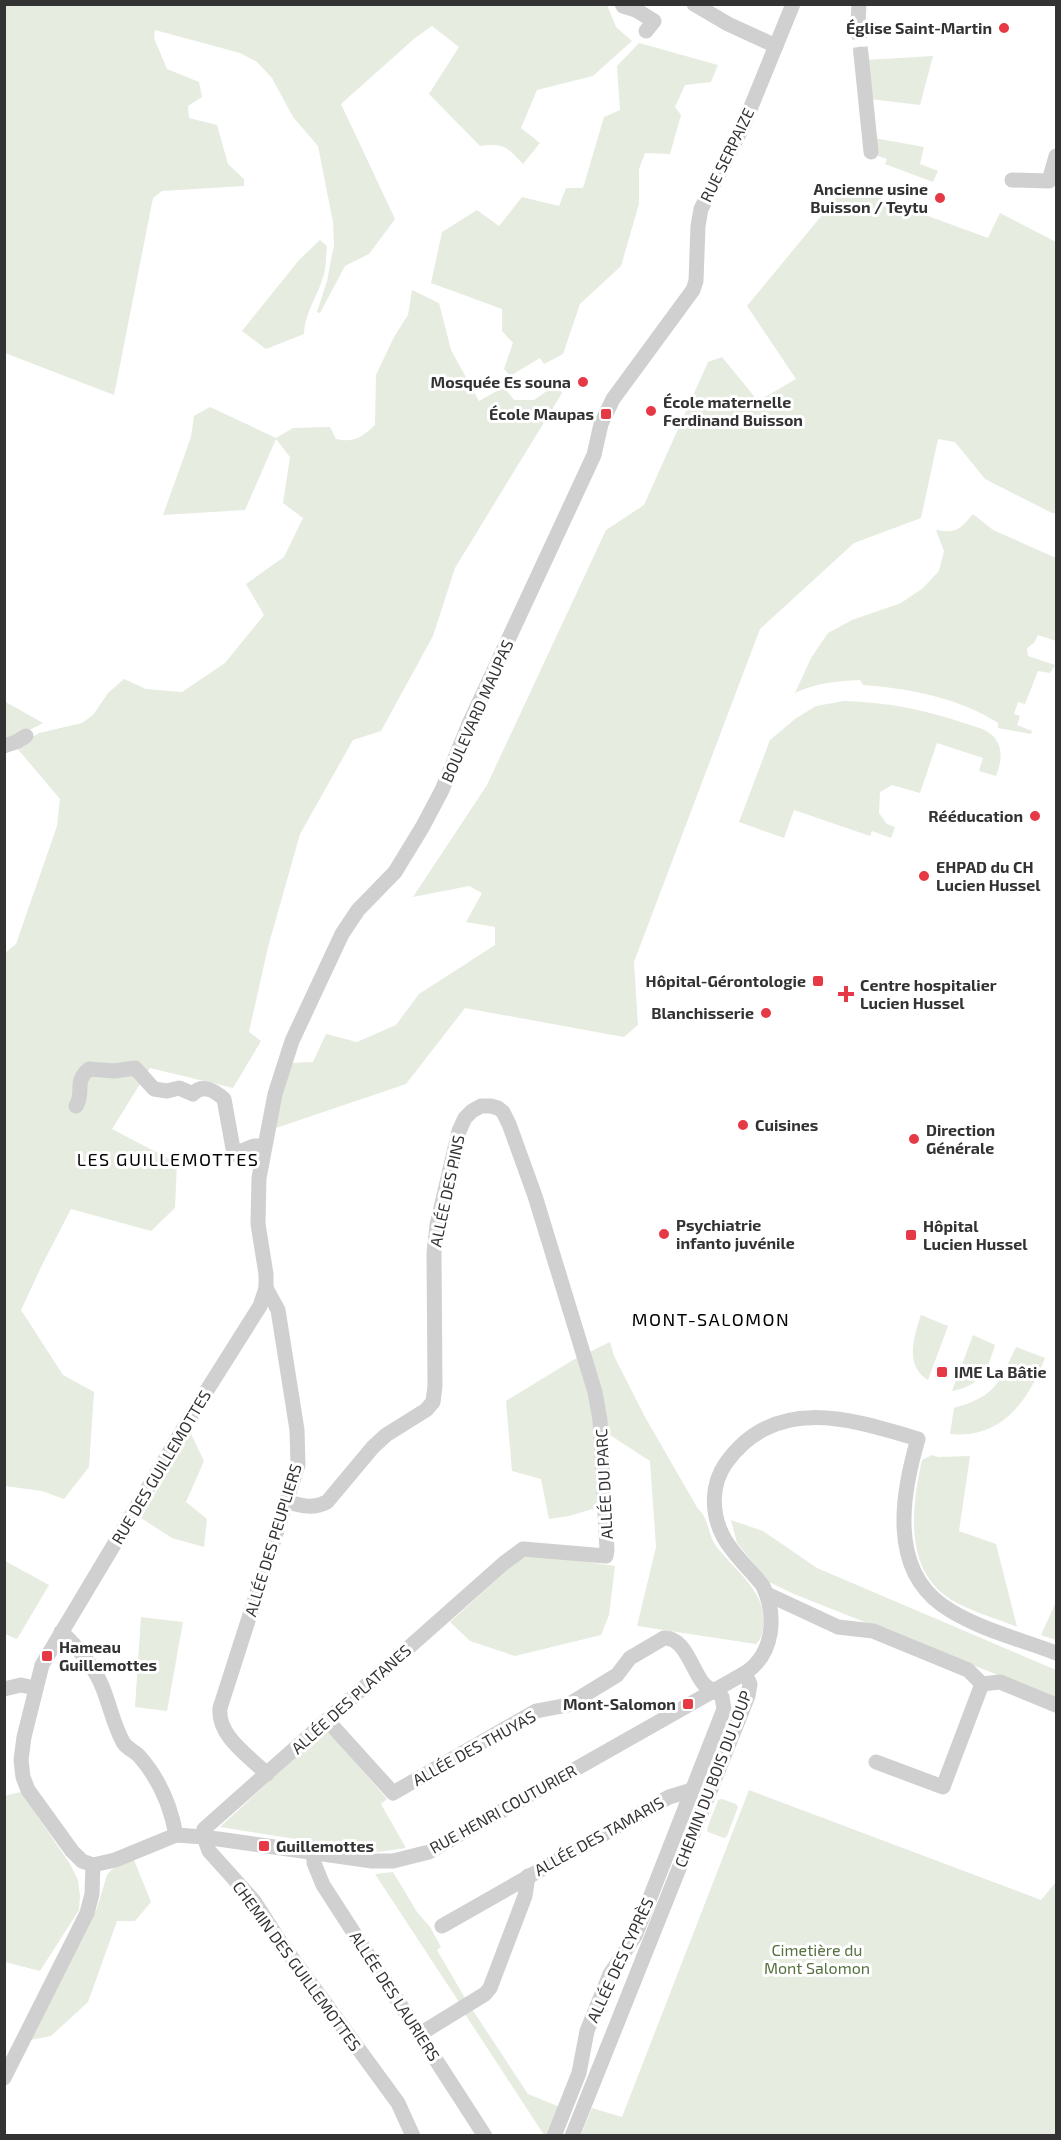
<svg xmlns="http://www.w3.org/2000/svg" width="1061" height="2140" viewBox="0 0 1061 2140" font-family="'Exo 2',sans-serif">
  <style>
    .green { fill: #e6ecdf }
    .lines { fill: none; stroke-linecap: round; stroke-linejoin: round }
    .minor-tunnel { stroke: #d6d6d6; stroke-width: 15; stroke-dasharray: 15 8; stroke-linecap: butt }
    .minor { stroke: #d0d0d0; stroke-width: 15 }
    .poi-dot { fill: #e63946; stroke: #fff; stroke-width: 2 }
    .labels { text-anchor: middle; stroke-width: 6; stroke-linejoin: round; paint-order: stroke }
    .poi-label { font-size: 16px; font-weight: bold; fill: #333; stroke: #fff; text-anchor: start }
    .street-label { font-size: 16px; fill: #333; stroke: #fff }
    .park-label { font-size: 16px; fill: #56703f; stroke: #fff }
    .neighbourhood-label { font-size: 18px; letter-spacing: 1.5px; fill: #000; stroke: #fff }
  </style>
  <rect width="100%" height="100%" fill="#fff"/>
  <g class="green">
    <path d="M4 5H607L616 27 632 41 593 76 537 90 521 128 540 143 523 164C507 147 504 143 480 146L429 94 459 47 432 26 415 38 341 104 395 219 369 254 345 266 320 313 317 312 327 281 334 245 333 222 318 146 293 117 272 78 257 62 240 53 155 30 154 38 167 69 199 82 202 97 188 106 189 118 217 125 228 164 244 179V186L162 191 153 198 114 395 5 353Z"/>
    <polygon points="639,43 718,65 711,82 685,85 675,107 681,115 670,154 645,153 639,169 639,204 621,266 580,304 563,354 544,364 540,358 510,376 504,369 513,343 502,331 502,309 431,283 442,232 477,210 499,226 522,197 559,206 566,188 583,188 604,117 620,110 617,66"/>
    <polygon points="933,56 920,105 870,99 865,60"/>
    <polygon points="874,138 924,147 920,164 938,171 933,182 885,164 887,159 878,156"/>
    <polygon points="846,186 988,238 1000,213 1056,242 1056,513 1052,513 985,479 955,442 938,439 921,518 854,543 760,629 634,962 638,1025 624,1037 465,1008 406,1084 276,1128 281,1096 291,1063 313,1062 326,1034 357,1042 396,1025 419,994 495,945 495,927 466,922 482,893 469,886 413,897 487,785 606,530 644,505 708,362 722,357 758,401 796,379 747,306"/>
    <path d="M320 240 327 246C326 254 326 263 325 270 320 293 305 311 304 334L266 349 242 331 299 260Z"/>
    <path d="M412 290 439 303 451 350 479 401 504 387 514 400H534L557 384 562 393 455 568 433 636 381 731 353 740 300 834 268 947 249 1032 261 1041 233 1088 150 1068 112 1129 177 1163 175 1208 151 1231 71 1209 42 1265 21 1310 63 1375 94 1392 89 1467 64 1499 42 1491 5 1486V953L16 944 57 826 60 799 16 747 39 733 82 723 93 715 108 693 124 679 146 689 182 692 225 663 264 615 246 584 284 557 303 518 283 503 290 457 276 439 245 510 163 515 191 437 194 416 210 407 276 438 293 428 330 427 336 439C354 443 362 437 375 425L376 375 394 337 408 315Z"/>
    <path d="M973 514 993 530 1056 558V641L1038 635 1034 643 1027 648 1028 656 1055 665 1050 673 1038 671 1025 704 1018 702 1014 714 1020 716 1017 725 1032 731 1031 734 998 728V723C960 698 907 688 863 685L860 680C836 681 816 683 795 693L811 658 828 633 852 620 901 603 923 588 939 571 944 551 936 530C957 534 960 529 973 514Z"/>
    <polygon points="4,701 43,723 12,739 5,740"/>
    <path d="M844 701C885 702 922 709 961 722 972 726 986 728 994 737 1004 749 1001 763 996 776L979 771 983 758 937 743 920 793 892 785 880 792 879 813 887 824 895 827 891 838 872 831 870 836 794 810 784 838 739 822 770 740 795 719 816 706Z"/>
    <path d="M921 1315 948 1326 928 1380C904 1366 914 1336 921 1315Z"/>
    <path d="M973 1335 995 1345C988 1369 979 1387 952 1391Z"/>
    <path d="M610 1342 614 1356 645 1417 698 1509C709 1518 708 1535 716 1546 735 1571 769 1593 763 1628 762 1636 761 1639 756 1644L637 1626 656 1547 650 1461 593 1424 599 1507 569 1516 549 1519 541 1479 512 1471 506 1401 573 1360Z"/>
    <path d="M1016 1347 1045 1358C1028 1401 1002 1439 950 1434L954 1408C996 1396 998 1384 1016 1347Z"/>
    <polygon points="190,1432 204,1461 186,1502 207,1519 204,1547 172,1538 141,1518"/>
    <path d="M932 1455 938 1457 970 1456 959 1531 996 1544 1017 1627C998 1619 976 1613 957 1603 903 1575 911 1510 922 1460Z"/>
    <polygon points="731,1520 763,1531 817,1568 1056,1670 1056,1698 794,1594 769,1582 737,1543"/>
    <polygon points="526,1553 615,1566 609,1615 601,1635 515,1656 470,1641 450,1622"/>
    <polygon points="5,1561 49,1585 17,1639 5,1634"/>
    <polygon points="1056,1602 1056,1640 1041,1635"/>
    <polygon points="141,1617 183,1622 167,1711 135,1707"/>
    <polygon points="328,1731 387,1799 381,1804 406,1848 378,1852 220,1827 302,1751"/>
    <polygon points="749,1790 1041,1900 1056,1882 1056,2135 581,2135 592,2108 622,2117"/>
    <polygon points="21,1792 70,1864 78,1880 80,1896 79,1910 40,1971 5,1962 4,1796"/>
    <polygon points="722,1799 736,1804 738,1807 727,1836 724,1838 708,1832 707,1829 718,1800"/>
    <polygon points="134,1860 151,1902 135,1921 117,1921 88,2002 51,2036 30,2040 97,1908 107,1875 114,1867"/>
    <polygon points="393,1872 417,1912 430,1927 441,1947 437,1950 465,1998 459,2002 375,1874"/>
    <polygon points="472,2009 528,2094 560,2107 549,2135 544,2135 465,2014"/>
  </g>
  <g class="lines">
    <polyline class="minor-tunnel" points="858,24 861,54"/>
    <g class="minor">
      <polyline points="622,4 623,6 636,10 654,21 646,31"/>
      <polyline points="694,4 728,24 776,46"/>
      <path d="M793 4 744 124 701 209 698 226 696 281 693 290 613 399 601 424 594 455 469 724 442 790 423 826 395 872 358 910 342 934 292 1041 275 1094 259 1178 258 1224 266 1274V1288L260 1306 197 1406 42 1665 24 1737 21 1760 23 1777 28 1790 72 1851 82 1861 93 1865 115 1860 176 1835 204 1837 372 1861H393L429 1852 745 1673C774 1654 777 1616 763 1586 751 1570 732 1554 723 1536 711 1513 711 1484 726 1463 775 1394 851 1419 918 1439 902 1493 889 1567 942 1605 974 1628 1020 1639 1056 1653"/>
      <polyline points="858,24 859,4"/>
      <polyline points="861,54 871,152"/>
      <polyline points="1012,180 1049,181 1056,156"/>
      <polyline points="4,746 16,742 26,736"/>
      <path d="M76 1106C85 1093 73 1082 89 1069L114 1071 135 1068 154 1089 167 1091 179 1088 193 1094C202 1083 215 1091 224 1099L234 1154 254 1146H264"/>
      <path d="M266 1288 278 1310 297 1430 298 1465 220 1708C217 1736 249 1756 267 1774"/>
      <path d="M288 1502C302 1506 313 1509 327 1502L373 1447 386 1435 426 1410 433 1402 435 1386 434 1253 437 1225 459 1131 465 1118 472 1111 481 1106H491L498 1108 503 1112 509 1124 535 1196 595 1392 600 1420 607 1550 606 1556 523 1549 504 1563 204 1829V1837L209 1851 254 1901 281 1943 398 2103 413 2136"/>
      <polyline points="767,1594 838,1627 873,1631 968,1670 982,1684 943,1787 876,1762"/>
      <path d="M61 1632C76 1645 95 1668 102 1686 110 1705 113 1724 123 1742 127 1749 135 1751 140 1757 159 1779 171 1807 176 1835"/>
      <polyline points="982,1684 1000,1682 1056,1705"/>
      <polyline points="4,1689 21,1685 35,1688"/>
      <path d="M327 1720 393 1793 536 1711 568 1705 617 1675 630 1658 664 1638C685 1637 692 1670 703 1683 707 1689 717 1691 722 1697L724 1709 635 1936 610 1974 587 2031 579 2073 554 2136"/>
      <polyline points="314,1853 314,1863 323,1885 485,2136"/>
      <polyline points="442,1926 669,1797 692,1790"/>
      <polyline points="420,2034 485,1994 490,1988 525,1896 528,1876"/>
      <polyline points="4,2078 87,1913 92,1894 93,1865"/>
      <polyline points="572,2136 748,1696 750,1684 745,1673"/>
    </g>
  </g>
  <g class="poi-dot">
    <circle cx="1004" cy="28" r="6"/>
    <circle cx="940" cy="198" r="6"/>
    <circle cx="583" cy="382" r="6"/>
    <circle cx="651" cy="411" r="6"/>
    <rect x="600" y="408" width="12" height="12" rx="3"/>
    <circle cx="1035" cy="816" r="6"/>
    <circle cx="924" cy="876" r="6"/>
    <rect x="812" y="975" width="12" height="12" rx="3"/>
    <path d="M843 985h6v6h6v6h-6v6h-6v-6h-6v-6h6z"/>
    <circle cx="766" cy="1013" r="6"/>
    <circle cx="743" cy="1125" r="6"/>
    <circle cx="914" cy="1139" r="6"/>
    <circle cx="664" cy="1234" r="6"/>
    <rect x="905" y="1229" width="12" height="12" rx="3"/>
    <rect x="936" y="1366" width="12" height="12" rx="3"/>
    <rect x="41" y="1650" width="12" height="12" rx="3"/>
    <rect x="682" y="1698" width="12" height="12" rx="3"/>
    <rect x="258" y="1840" width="12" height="12" rx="3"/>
  </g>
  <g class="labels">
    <g class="poi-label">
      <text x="992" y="34" text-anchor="end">Église Saint-Martin</text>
      <text x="928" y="195" text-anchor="end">Ancienne usine<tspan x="928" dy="18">Buisson / Teytu</tspan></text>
      <text x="571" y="388" text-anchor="end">Mosquée Es souna</text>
      <text x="663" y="408">École maternelle<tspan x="663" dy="18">Ferdinand Buisson</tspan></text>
      <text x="594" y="420" text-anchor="end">École Maupas</text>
      <text x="1023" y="822" text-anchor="end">Rééducation</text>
      <text x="936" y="873">EHPAD du CH<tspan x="936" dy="18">Lucien Hussel</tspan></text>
      <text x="806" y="987" text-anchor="end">Hôpital-Gérontologie</text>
      <text x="860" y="991">Centre hospitalier<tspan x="860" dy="18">Lucien Hussel</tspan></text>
      <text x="754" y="1019" text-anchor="end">Blanchisserie</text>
      <text x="755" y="1131">Cuisines</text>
      <text x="926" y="1136">Direction<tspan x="926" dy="18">Générale</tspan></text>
      <text x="676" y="1231">Psychiatrie<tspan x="676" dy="18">infanto juvénile</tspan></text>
      <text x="923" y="1232">Hôpital<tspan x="923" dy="18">Lucien Hussel</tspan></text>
      <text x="954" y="1378">IME La Bâtie</text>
      <text x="59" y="1653">Hameau<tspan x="59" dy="18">Guillemottes</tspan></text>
      <text x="676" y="1710" text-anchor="end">Mont-Salomon</text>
      <text x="276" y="1852">Guillemottes</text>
    </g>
    <g class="street-label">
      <text transform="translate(727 155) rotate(-64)" y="6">RUE SERPAIZE</text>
      <text transform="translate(477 711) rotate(-66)" y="6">BOULEVARD MAUPAS</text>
      <text transform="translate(447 1191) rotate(-78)" y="6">ALLÉE DES PINS</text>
      <text transform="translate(161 1467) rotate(-59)" y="6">RUE DES GUILLEMOTTES</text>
      <text transform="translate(604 1484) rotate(-93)" y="6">ALLÉE DU PARC</text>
      <text transform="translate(273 1540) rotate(-73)" y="6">ALLÉE DES PEUPLIERS</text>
      <text transform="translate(351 1699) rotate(-42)" y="6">ALLÉE DES PLATANES</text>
      <text transform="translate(474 1748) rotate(-29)" y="6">ALLÉE DES THUYAS</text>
      <text transform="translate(713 1779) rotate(-69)" y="6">CHEMIN DU BOIS DU LOUP</text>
      <text transform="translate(503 1809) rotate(-29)" y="6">RUE HENRI COUTURIER</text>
      <text transform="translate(599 1836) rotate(-29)" y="6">ALLÉE DES TAMARIS</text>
      <text transform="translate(620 1960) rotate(-65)" y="6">ALLÉE DES CYPRÈS</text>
      <text transform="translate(297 1966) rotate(54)" y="6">CHEMIN DES GUILLEMOTTES</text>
      <text transform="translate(395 1996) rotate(57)" y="6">ALLÉE DES LAURIERS</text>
    </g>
    <g class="park-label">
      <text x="817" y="1956">Cimetière du<tspan x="817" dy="18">Mont Salomon</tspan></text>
    </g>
    <g class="neighbourhood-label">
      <text x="168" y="1166">LES GUILLEMOTTES</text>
      <text x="711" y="1326">MONT-SALOMON</text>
    </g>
  </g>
  <rect width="1061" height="2140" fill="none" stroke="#333333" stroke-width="12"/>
</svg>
